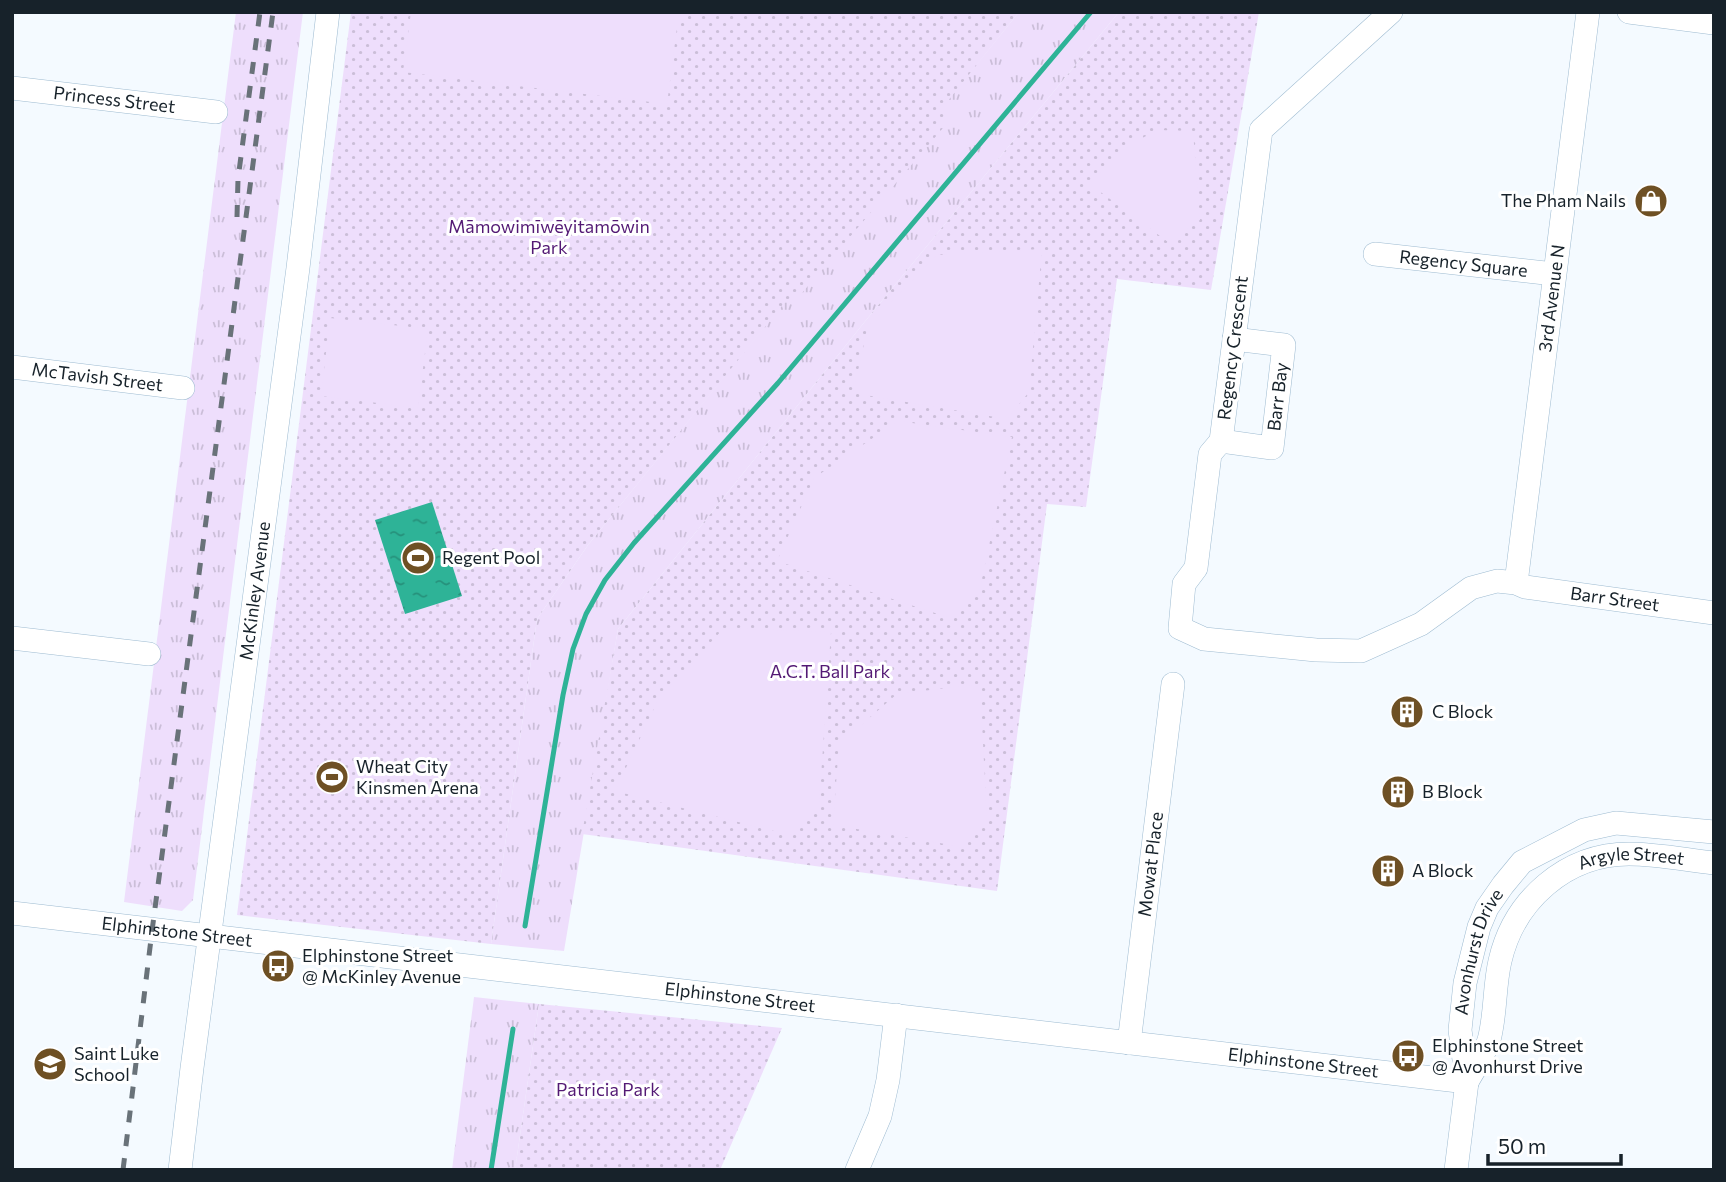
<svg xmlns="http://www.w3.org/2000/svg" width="1726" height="1182" viewBox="0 0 1726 1182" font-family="Commissioner,sans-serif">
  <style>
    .grass { fill: url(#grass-tufts) }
    .park { fill: url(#park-dots) }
    .pitch { fill: #eedefc }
    .water { fill: url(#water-ripples) }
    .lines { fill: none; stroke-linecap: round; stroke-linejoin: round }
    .stream { stroke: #2eb397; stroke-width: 5 }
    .minor-casing { stroke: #9ebbd1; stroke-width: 24 }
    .minor { stroke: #fff; stroke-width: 23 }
    .rail { stroke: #697279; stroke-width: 5; stroke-dasharray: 12 12; stroke-linecap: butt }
    .labels { text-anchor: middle; stroke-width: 6; stroke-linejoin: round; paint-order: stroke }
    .street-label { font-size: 18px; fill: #17222a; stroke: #fff }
    .poi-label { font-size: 18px; fill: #17222a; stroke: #fff; text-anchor: start }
    .park-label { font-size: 18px; fill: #531974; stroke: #fff }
  </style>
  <defs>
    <pattern id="grass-tufts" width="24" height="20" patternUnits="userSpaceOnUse" patternTransform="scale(1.75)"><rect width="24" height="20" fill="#eedefc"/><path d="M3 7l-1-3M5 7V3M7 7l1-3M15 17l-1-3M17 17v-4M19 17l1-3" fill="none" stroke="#cbbed8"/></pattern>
    <pattern id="park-dots" width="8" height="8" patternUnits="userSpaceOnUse" patternTransform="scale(1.75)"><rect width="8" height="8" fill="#eedefc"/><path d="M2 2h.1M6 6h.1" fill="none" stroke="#cbbed8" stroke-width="1.8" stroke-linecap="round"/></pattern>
    <pattern id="water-ripples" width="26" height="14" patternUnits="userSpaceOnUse" patternTransform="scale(1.75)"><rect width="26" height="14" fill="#2eb397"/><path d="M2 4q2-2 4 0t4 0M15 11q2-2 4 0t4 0" fill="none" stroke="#26917b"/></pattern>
  </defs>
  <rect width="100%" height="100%" fill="#f4faff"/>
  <g class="grass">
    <polygon points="236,12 303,12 193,900 182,911 124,902"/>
    <polygon points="1019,12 1119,12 867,319 618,629 564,951 491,944 537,619 588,545"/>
    <polygon points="474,997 539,1004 515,1170 452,1170"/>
  </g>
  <g class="park">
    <polygon points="351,12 1019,12 947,102 943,128 796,300 786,301 588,545 537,619 491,944 237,915"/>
    <polygon points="1119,12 1259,12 1211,290 1117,279 1086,507 1047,504 997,891 582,834 618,629 867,319"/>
    <polygon points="539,1004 782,1028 720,1170 515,1170"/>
  </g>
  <g class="pitch">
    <polygon points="411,12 679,12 667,104 403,72"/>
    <polygon points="1156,130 1193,131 1200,220 1168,242 1091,185 1114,155"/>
    <polygon points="1042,249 1029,392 1007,419 853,393 868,326 937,255"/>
    <polygon points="330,318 428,329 418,408 321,396"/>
    <polygon points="898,421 1012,437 979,593 947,617 777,561 814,478"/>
    <polygon points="724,628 831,632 819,805 790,835 615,791 659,698"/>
    <polygon points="980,684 987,821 957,846 833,825 839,744 897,694"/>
  </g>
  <polygon class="water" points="432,502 462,596 405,614 375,520"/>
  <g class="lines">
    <g class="stream">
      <polyline points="525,926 563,695 573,649 586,614 605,580 634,543 778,383 1091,12"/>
      <polyline points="491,1170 513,1029"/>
    </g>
    <defs>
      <g id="minor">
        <path id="s1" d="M1391 12 1261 130 1221 441 1210 454 1196 568 1184 584 1180 628 1204 639 1316 650 1361 651 1421 624 1471 588 1497 581 1516 583 1525 587 1714 613"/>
        <polyline points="1629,12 1714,23"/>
        <path id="s2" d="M12 88 216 112"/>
        <path id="s3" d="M1375 254 1554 274"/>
        <path id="s4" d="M12 367 183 388"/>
        <path id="s5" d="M1221 441 1272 448 1284 345 1234 339"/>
        <path id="s6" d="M1516 583 1588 12"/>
        <polyline points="12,638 149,654"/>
        <path id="s7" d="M12 913 1467 1082"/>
        <path id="s8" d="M1129 1043 1173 684"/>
        <path id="s9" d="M1467 1082C1474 1069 1485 1054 1489 1040 1496 1014 1494 986 1500 961 1514 900 1566 854 1629 854 1657 854 1686 860 1714 863"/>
        <path id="s10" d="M180 1170 192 1068 298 268 328 12"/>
        <polyline points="857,1170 880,1116 888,1080 896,1015"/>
        <path id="s11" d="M1456 1170 1467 1082 1460 1030 1465 983 1479 927 1487 908 1503 885 1522 862 1584 830 1616 823 1714 832"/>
      </g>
    </defs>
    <use href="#minor" class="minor-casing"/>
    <use href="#minor" class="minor"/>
    <g class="rail">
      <polyline points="237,217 238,179 260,12"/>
      <polyline points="123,1170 152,931 273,12"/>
    </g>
  </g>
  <defs>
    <symbol id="shop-disc" viewBox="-11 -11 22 22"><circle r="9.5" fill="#6e5024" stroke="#fff"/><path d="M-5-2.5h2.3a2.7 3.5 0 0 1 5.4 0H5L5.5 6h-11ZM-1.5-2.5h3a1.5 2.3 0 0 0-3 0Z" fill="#fff"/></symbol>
    <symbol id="stadium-disc" viewBox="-11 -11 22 22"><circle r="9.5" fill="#6e5024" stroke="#fff"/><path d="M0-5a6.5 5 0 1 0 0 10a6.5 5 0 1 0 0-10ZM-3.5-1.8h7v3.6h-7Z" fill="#fff"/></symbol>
    <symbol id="building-disc" viewBox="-11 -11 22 22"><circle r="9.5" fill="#6e5024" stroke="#fff"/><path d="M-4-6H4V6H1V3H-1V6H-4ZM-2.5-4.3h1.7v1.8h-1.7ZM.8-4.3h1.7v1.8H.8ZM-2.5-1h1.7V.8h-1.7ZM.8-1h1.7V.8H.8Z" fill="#fff"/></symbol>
    <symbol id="bus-disc" viewBox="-11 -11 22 22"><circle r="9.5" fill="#6e5024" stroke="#fff"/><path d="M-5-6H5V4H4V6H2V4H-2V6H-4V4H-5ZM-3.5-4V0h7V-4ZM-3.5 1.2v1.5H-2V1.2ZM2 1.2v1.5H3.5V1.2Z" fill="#fff"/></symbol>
    <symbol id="school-disc" viewBox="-11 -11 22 22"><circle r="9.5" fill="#6e5024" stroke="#fff"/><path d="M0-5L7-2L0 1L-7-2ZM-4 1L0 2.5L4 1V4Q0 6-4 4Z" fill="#fff"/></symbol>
  </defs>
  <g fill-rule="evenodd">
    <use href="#shop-disc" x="1632" y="182" width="38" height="38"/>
    <use href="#stadium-disc" x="399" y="539" width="38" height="38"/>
    <use href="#building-disc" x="1388" y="693" width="38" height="38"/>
    <use href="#stadium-disc" x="313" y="758" width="38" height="38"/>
    <use href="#building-disc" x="1379" y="773" width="38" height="38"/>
    <use href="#building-disc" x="1369" y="852" width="38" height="38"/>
    <use href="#bus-disc" x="259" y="947" width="38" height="38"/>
    <use href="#bus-disc" x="1389" y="1037" width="38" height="38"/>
    <use href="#school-disc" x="31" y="1045" width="38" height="38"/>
  </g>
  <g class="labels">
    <g class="street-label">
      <text dy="6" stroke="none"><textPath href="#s2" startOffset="103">Princess Street</textPath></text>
      <text dy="6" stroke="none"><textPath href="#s3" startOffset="89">Regency Square</textPath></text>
      <text dy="6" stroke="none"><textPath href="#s6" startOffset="287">3rd Avenue N</textPath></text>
      <text transform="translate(1233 348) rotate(-83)" y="6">Regency Crescent</text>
      <text dy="6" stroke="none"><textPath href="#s4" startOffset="86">McTavish Street</textPath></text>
      <text dy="6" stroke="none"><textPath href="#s5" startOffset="103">Barr Bay</textPath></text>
      <text dy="6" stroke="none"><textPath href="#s10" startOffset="584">McKinley Avenue</textPath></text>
      <text dy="6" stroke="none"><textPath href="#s1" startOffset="1143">Barr Street</textPath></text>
      <text dy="6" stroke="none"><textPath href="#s8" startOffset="180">Mowat Place</textPath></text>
      <text dy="6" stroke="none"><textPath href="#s9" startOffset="310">Argyle Street</textPath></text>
      <text dy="6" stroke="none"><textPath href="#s7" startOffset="166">Elphinstone Street</textPath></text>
      <text dy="6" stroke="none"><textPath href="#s11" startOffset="222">Avonhurst Drive</textPath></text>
      <text dy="6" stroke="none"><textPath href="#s7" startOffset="733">Elphinstone Street</textPath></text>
      <text dy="6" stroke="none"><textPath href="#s7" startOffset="1300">Elphinstone Street</textPath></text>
    </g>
    <g class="poi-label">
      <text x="1626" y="207" text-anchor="end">The Pham Nails</text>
      <text x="442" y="564">Regent Pool</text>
      <text x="1432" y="718">C Block</text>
      <text x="356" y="773">Wheat City<tspan x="356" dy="21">Kinsmen Arena</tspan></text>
      <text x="1422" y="798">B Block</text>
      <text x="1412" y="877">A Block</text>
      <text x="302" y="962">Elphinstone Street<tspan x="302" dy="21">@ McKinley Avenue</tspan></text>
      <text x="1432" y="1052">Elphinstone Street<tspan x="1432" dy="21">@ Avonhurst Drive</tspan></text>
      <text x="74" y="1060">Saint Luke<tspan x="74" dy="21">School</tspan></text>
    </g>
    <g class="park-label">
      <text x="549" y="233">Māmowimīwēyitamōwin<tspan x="549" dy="21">Park</tspan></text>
      <text x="830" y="678">A.C.T. Ball Park</text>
      <text x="608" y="1096">Patricia Park</text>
    </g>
  </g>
  <rect width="1726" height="1182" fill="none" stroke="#17222a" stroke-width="28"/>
  <path d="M1488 1154v10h133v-10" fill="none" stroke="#17222a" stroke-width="3.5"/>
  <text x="1498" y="1154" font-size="21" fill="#17222a" stroke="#ffffff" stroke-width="5" paint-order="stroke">50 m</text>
</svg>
